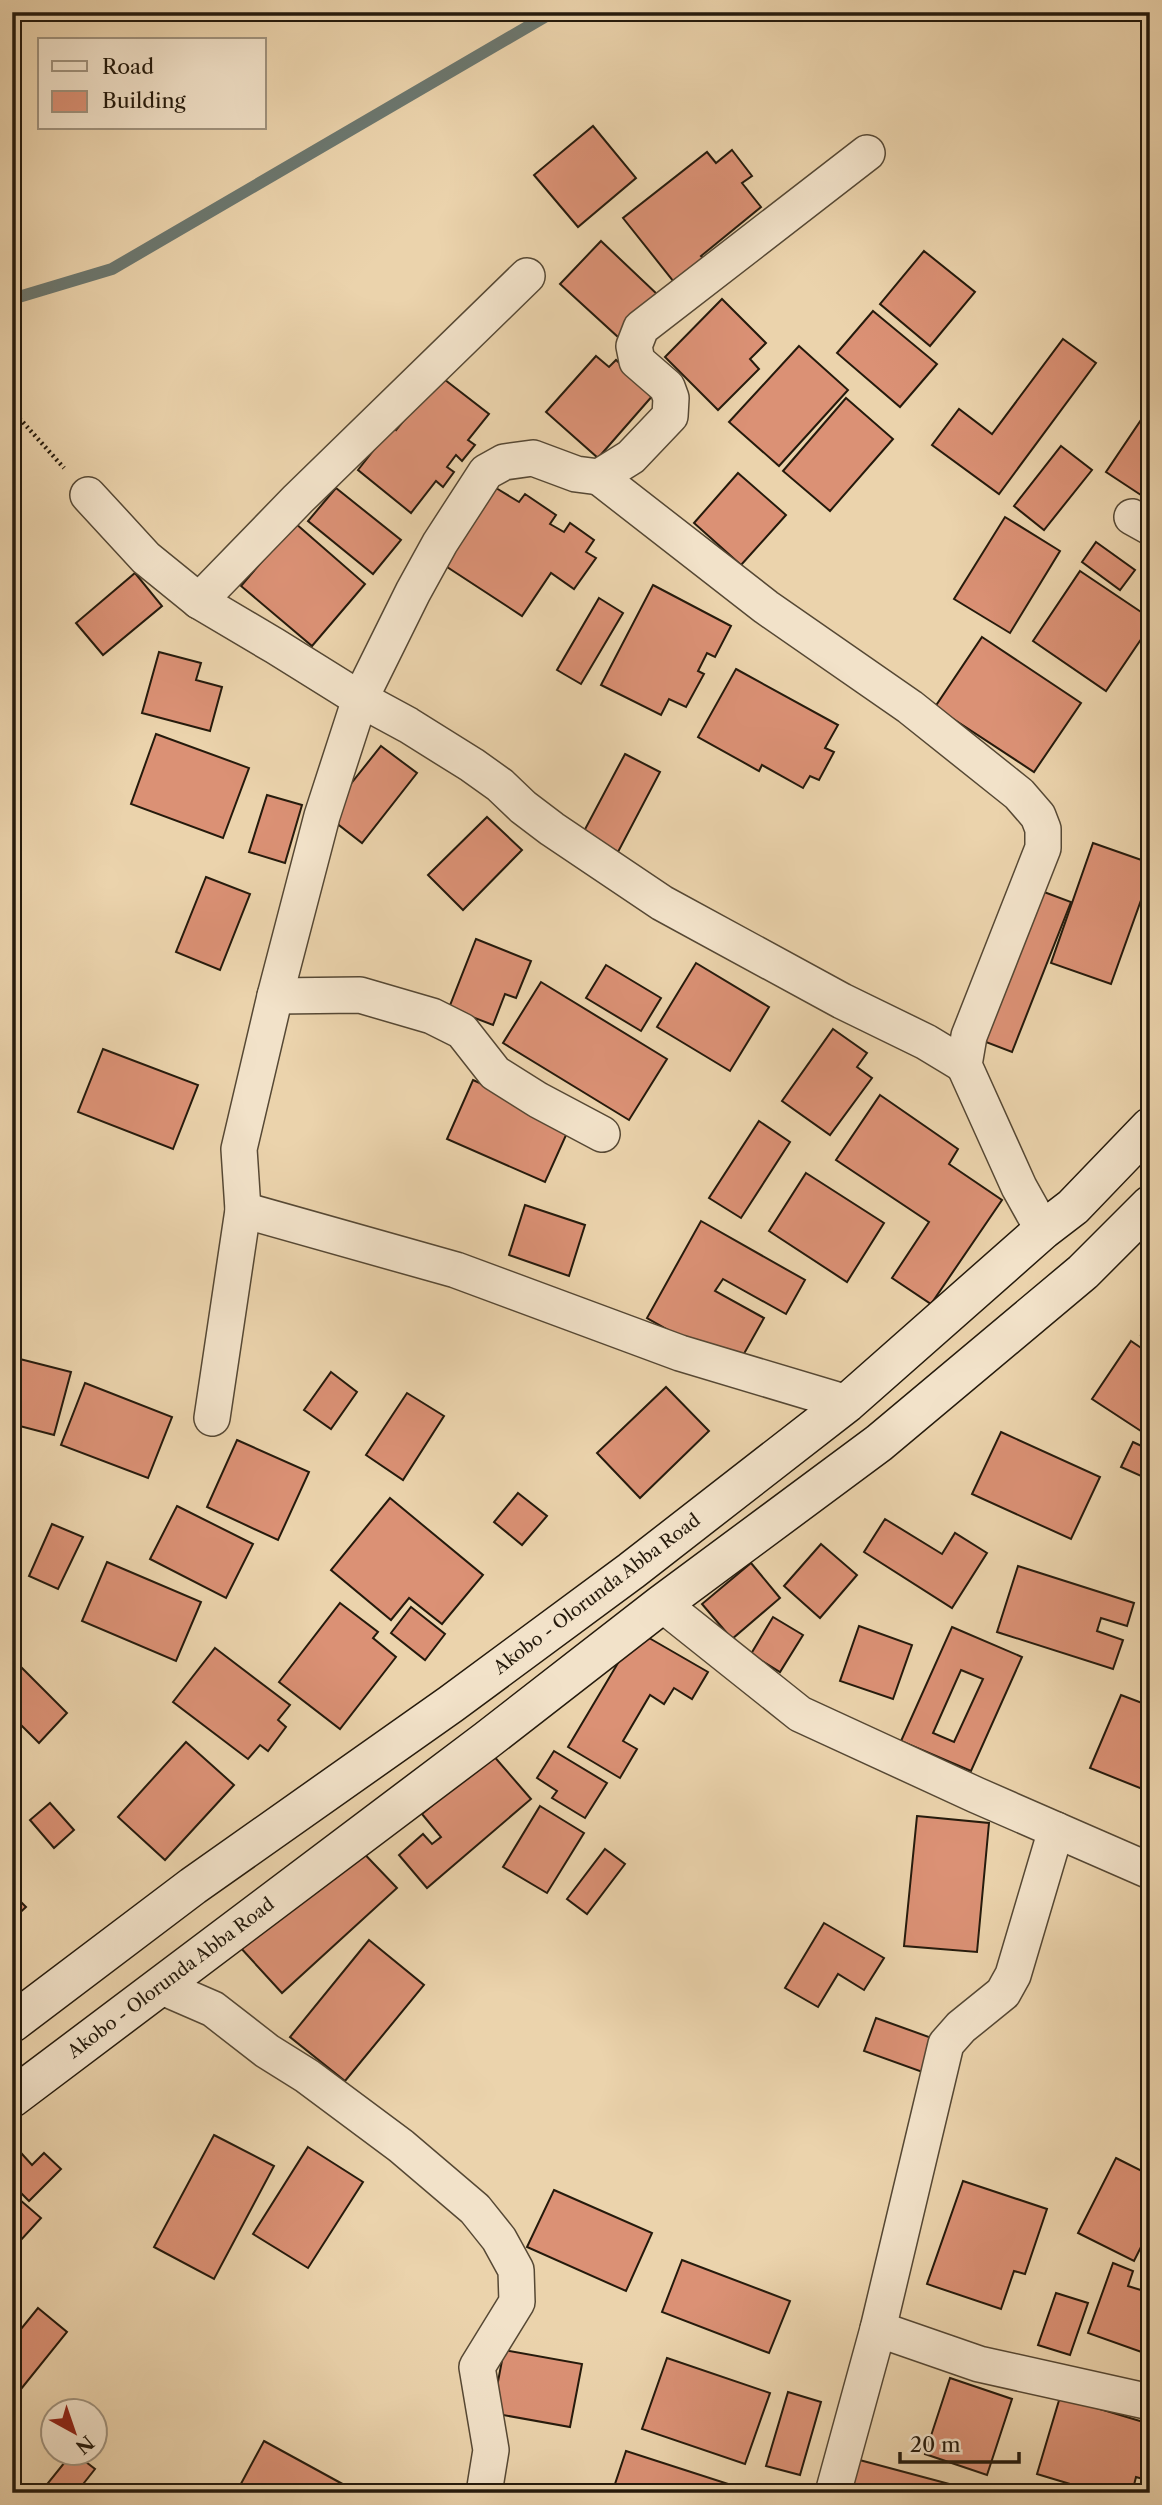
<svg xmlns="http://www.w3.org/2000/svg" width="1162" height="2505" viewBox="0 0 1162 2505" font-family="'Libre Caslon Text',serif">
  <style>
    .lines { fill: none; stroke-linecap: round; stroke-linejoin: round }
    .stream { stroke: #6c7870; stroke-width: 12 }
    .building { fill: #db9175; stroke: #251a0c; stroke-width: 2; fill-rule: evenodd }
    .minor-casing { stroke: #564834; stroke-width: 38 }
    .secondary-casing { stroke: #251a0c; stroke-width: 41 }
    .path { stroke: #251a0c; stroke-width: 4.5; stroke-dasharray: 2 3.5; stroke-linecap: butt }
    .minor { stroke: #f2e2c9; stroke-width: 35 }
    .secondary { stroke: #f2e2c9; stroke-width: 38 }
    .labels { text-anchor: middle; stroke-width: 5; stroke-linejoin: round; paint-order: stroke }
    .street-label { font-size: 18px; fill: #251a0c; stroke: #f2e2c9 }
  </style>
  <rect width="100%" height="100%" fill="#ebd3ac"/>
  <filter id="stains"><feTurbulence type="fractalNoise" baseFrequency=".00286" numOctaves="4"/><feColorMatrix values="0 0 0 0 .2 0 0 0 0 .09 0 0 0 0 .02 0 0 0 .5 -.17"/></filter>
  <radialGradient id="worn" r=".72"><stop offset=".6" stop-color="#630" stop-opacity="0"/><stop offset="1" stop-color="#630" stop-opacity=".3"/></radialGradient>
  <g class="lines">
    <polyline class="stream" points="12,299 112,269 553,12"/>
  </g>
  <g class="building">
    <polygon points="593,126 636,178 578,227 534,175"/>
    <polygon points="732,150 752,176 742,183 761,207 701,256 703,258 674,282 623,218 707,152 716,163"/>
    <polygon points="601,241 658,295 618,337 560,284"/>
    <polygon points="924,251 975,292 930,346 880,304"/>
    <polygon points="722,299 766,343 750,359 759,369 718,410 665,357"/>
    <polygon points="873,311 937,364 900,407 837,353"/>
    <polygon points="1063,339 1096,363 999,494 932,445 959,409 992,434"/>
    <polygon points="799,346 848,390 779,466 729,422"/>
    <polygon points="596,356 609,367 616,360 654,394 598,458 546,412"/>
    <polygon points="440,376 489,414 468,440 475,445 462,461 456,455 447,467 454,472 443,487 436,481 411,513 358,470 392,427 396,430"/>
    <polygon points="846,398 893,439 830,511 783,471"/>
    <polygon points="1147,411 1150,412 1150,501 1106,472"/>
    <polygon points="1061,446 1092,470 1044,530 1014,506"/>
    <polygon points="738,473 786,515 741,565 694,523"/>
    <polygon points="336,488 401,540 373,574 308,521"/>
    <polygon points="496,488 519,502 525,494 556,515 550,524 564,532 570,523 594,540 586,552 596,558 574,589 551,573 522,616 444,565"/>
    <polygon points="1005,517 1060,551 1010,633 954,599"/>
    <polygon points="295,523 365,584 312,646 241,586"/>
    <polygon points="1096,542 1135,570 1120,590 1082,562"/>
    <polygon points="1080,571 1150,618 1150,626 1106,691 1033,641"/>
    <polygon points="135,573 162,606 103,655 76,623"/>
    <polygon points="653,585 731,626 715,657 707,653 698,671 704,674 686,707 669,699 661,715 601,685"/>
    <polygon points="599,598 623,613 581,684 557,670"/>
    <polygon points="982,637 1081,703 1034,772 935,707"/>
    <polygon points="159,652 201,663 196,680 222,687 210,731 142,713"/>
    <polygon points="736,669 838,725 825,748 834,752 819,780 810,776 803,788 762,765 759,771 698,737"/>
    <polygon points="156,734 249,768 223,838 131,804"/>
    <polygon points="381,746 417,773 362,843 326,815"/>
    <polygon points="625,754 660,772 618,852 583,833"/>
    <polygon points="267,795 302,805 285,863 249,852"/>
    <polygon points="487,817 522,850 463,910 428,875"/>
    <polygon points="1093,843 1150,863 1150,875 1111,984 1051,963"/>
    <polygon points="206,877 250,894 220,970 176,952"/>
    <polygon points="1036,889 1071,902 1012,1052 978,1039"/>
    <polygon points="476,939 531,961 516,998 505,994 493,1025 449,1008"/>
    <polygon points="696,963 769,1007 730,1071 657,1027"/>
    <polygon points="606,965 661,998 641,1031 586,998"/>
    <polygon points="541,982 667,1059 629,1120 503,1043"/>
    <polygon points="833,1029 867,1053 857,1067 872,1078 830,1135 782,1101"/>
    <polygon points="103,1049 198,1085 173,1149 78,1112"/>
    <polygon points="473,1080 571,1124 545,1182 447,1139"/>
    <polygon points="880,1095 958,1149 949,1164 1002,1200 931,1304 892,1278 929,1222 836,1160"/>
    <polygon points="759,1121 790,1142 741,1218 709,1198"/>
    <polygon points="806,1173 884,1223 847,1282 769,1231"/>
    <polygon points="525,1205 585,1225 569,1276 509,1255"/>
    <polygon points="701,1221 805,1280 786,1314 723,1279 715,1291 764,1318 736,1368 647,1318"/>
    <polygon points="1150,1323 1150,1342 1141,1335"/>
    <polygon points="1131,1341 1150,1354 1150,1437 1092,1399"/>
    <polygon points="12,1357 71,1372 54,1435 12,1424"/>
    <polygon points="331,1372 357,1392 331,1429 304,1410"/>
    <polygon points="85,1383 172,1417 148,1478 61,1445"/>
    <polygon points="666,1387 709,1431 640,1498 597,1453"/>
    <polygon points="407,1393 444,1416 403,1480 366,1455"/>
    <polygon points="1001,1432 1100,1477 1071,1539 972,1494"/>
    <polygon points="237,1440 309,1472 278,1540 207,1507"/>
    <polygon points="1133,1442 1150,1450 1150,1480 1121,1467"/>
    <polygon points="518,1493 547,1516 522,1545 494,1522"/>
    <polygon points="390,1498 483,1575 442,1624 409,1598 391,1620 331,1570"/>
    <polygon points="177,1506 253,1544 226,1598 150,1559"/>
    <polygon points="885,1519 942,1554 955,1533 987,1553 952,1608 864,1552"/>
    <polygon points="52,1524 83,1537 58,1589 29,1576"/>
    <polygon points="821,1544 857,1575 820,1618 784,1586"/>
    <polygon points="107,1562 201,1602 176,1661 82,1621"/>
    <polygon points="751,1563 780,1598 732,1639 702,1604"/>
    <polygon points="1018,1566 1134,1603 1127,1626 1101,1618 1097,1631 1123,1640 1113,1669 997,1632"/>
    <polygon points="340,1603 378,1632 373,1638 396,1657 340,1729 279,1682"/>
    <polygon points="411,1607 445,1634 425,1660 391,1633"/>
    <polygon points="773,1617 803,1635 780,1672 751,1654"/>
    <polygon points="859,1626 912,1645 893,1699 840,1681"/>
    <path d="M952 1627 1022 1657 971 1771 901 1741ZM961 1670 983 1679 954 1742 933 1733Z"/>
    <polygon points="637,1631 708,1672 692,1699 674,1688 664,1704 650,1695 623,1741 637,1749 620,1778 568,1747"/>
    <polygon points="215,1648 290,1705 278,1720 286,1727 268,1751 260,1745 248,1759 173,1702"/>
    <polygon points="20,1666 67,1713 39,1743 12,1716 12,1673"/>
    <polygon points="1121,1695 1150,1706 1150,1792 1090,1768"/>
    <polygon points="186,1742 234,1785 165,1860 118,1817"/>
    <polygon points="554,1751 607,1783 585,1818 552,1798 557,1791 537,1778"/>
    <polygon points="492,1754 531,1799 427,1888 399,1855 423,1834 432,1844 441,1837 422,1814"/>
    <polygon points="50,1803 74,1830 54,1848 30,1820"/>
    <polygon points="540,1806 584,1833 547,1893 503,1867"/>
    <polygon points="917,1816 989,1823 977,1952 904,1946"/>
    <polygon points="353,1842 397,1888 282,1993 239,1946"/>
    <polygon points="605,1849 625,1864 587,1914 567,1899"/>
    <polygon points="12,1893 26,1907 12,1920"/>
    <polygon points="824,1923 884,1958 864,1990 838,1974 818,2007 785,1988"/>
    <polygon points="369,1940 424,1985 345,2081 290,2037"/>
    <polygon points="876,2018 940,2041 928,2074 864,2051"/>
    <polygon points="214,2135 274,2166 214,2279 154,2247"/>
    <polygon points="308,2147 363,2182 308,2268 253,2234"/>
    <polygon points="44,2153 61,2169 29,2201 12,2184 12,2163 22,2154 32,2165"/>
    <polygon points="1116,2158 1150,2175 1150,2229 1134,2261 1078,2233"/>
    <polygon points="963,2181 1047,2209 1025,2274 1014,2271 1001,2309 927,2284"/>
    <polygon points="554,2190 652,2233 626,2291 527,2247"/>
    <polygon points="12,2193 41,2218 21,2240 12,2233"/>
    <polygon points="682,2260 790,2301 769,2353 662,2312"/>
    <polygon points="1113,2263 1133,2271 1128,2286 1144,2291 1150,2279 1150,2355 1088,2333"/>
    <polygon points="1056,2293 1088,2303 1070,2355 1038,2345"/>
    <polygon points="38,2308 67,2332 17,2394 12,2390 12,2340"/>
    <polygon points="504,2350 582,2364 570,2427 492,2413"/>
    <polygon points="667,2358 770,2393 745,2464 642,2429"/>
    <polygon points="950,2378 1012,2399 987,2475 925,2454"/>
    <polygon points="788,2392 821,2402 800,2475 766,2466"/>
    <polygon points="1060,2397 1150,2424 1150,2433 1143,2454 1150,2456 1150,2481 1136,2477 1132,2493 1100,2493 1037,2474"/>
    <polygon points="264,2441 359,2493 236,2493"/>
    <polygon points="626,2451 753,2492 753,2493 612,2493"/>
    <polygon points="73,2452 95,2469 76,2493 61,2493 48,2483"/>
    <polygon points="852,2458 983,2493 842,2493"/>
  </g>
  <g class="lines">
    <defs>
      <g id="minor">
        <polyline points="599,477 766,607 910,707 1019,794 1038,816 1043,829 1043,848 969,1036 964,1065 1019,1187 1043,1230"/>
        <polyline points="88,495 146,558 199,601 275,646 360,699 408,725 472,765 500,785 523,807 552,829 662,903 842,1001 926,1042 964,1065"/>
        <polyline points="1132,517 1150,527"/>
        <polyline points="199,601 298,499 527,276"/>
        <polyline points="275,996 360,995 432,1016 462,1031 495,1073 538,1100 602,1134"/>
        <polyline points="243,1210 456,1270 680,1353 847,1403"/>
        <polyline points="212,1418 243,1210 239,1149 275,996 322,816 360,699 413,592 440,543 486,472 504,462 533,458 576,474 599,477 631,457 670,416 671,398 667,387 637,361 634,346 641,328 867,153"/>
        <polyline points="662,1604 800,1714 976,1795 1150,1871"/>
        <polyline points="160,1986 213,2009 267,2051 307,2076 401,2146 475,2209 499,2239 516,2270 517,2302 477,2367 491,2450 484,2493"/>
        <polyline points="878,2329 979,2364 1150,2402"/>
        <polyline points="833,2493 878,2329 946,2044 961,2027 1003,1993 1013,1975 1056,1830"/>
      </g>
      <g id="secondary">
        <polyline points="12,2023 193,1886 451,1704 631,1571 847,1403 1043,1230 1073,1207 1150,1127"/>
        <polyline points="12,2098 487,1740 662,1604 879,1443 1083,1272 1150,1205"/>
      </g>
    </defs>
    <use href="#minor" class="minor-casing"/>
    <use href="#secondary" class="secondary-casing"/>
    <polyline class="path" points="12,410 64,468"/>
    <use href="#minor" class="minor"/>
    <use href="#secondary" class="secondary"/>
  </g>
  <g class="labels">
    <g class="street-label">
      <text transform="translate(597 1594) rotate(-37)" y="6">Akobo - Olorunda Abba Road</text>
      <text transform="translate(171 1978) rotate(-37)" y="6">Akobo - Olorunda Abba Road</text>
    </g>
  </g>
  <rect width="1162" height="2505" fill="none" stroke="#ebd3ac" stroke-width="42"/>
  <rect x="14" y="14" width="1134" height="2477" fill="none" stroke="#251a0c" stroke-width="3.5"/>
  <rect x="21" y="21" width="1120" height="2463" fill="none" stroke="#251a0c" stroke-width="2"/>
  <rect x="38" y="38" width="228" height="91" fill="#f2e2c9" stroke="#a0927d" stroke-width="2"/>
  <rect x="52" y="61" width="35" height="10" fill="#f2e2c9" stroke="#a0927d" stroke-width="2"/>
  <text x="102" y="74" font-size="21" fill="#251a0c">Road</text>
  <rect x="52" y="91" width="35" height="21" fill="#db9175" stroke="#a0927d" stroke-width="2"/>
  <text x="102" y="108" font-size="21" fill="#251a0c">Building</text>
  <g transform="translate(74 2432) rotate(140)"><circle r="33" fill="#f2e2c9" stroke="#a0927d" stroke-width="2"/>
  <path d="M0-5L12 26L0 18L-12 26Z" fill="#8f2418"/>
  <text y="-10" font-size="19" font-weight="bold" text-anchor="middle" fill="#251a0c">N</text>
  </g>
  <path d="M900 2452v10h119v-10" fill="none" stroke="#251a0c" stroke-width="3.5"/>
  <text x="910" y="2452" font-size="21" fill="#251a0c" stroke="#f2e2c9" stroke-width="5" paint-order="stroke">20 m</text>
  <rect width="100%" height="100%" filter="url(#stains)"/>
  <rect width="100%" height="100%" fill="url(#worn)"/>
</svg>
